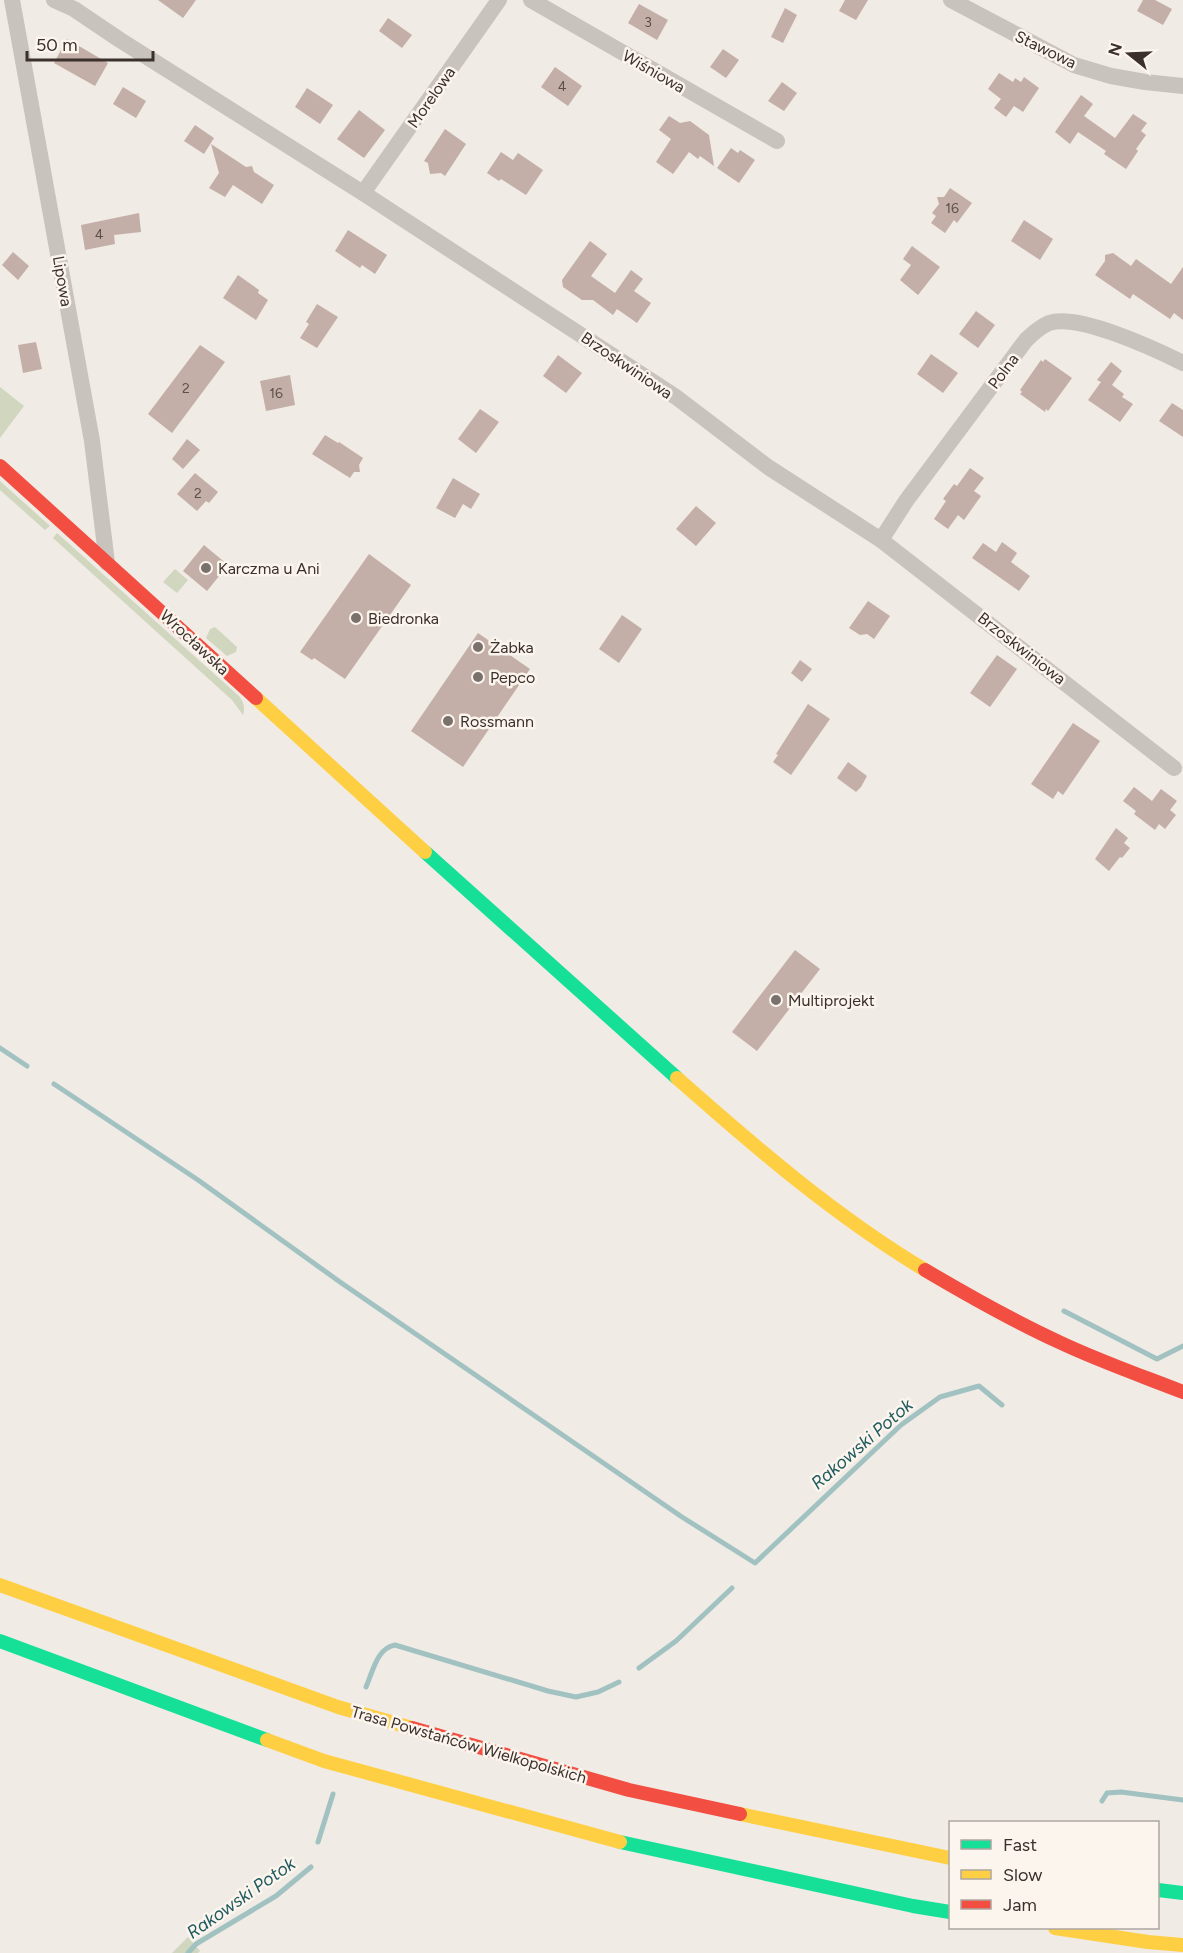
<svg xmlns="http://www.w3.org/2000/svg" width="1183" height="1953" viewBox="0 0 1183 1953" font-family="Figtree,sans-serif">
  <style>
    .green { fill: #d1d6bf }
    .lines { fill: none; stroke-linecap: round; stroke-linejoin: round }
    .stream { stroke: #a1c2c1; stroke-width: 5 }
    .building { fill: #c3afa7 }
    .street { stroke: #c9c3be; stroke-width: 16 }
    .fast { stroke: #16e098; stroke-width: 14 }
    .slow { stroke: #ffcf43; stroke-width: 14 }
    .jam { stroke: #f24e42; stroke-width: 14 }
    .poi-dot { fill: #7a716c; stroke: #fbf5ee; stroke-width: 2 }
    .labels { text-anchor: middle; stroke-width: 5; stroke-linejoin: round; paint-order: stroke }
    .number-label { font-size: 14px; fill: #5d504a }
    .street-label { font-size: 16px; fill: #3b302b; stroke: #fbf5ee }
    .poi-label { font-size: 16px; fill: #3b302b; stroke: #fbf5ee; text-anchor: start }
    .water-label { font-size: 18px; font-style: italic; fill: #1f5a5e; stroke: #fbf5ee }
  </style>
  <rect width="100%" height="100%" fill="#f0ebe5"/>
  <g class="green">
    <polygon points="0,387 24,406 0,438"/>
    <polygon points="0,481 50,526 45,530 0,490"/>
    <path d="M57 533 240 697C244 704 245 708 243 715L232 700 53 538Z"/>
    <polygon points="175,569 188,580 177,593 163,582"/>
    <polygon points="215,627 237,647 236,652 227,656 206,638 210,629"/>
    <polygon points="188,1937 200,1951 198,1953 172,1953"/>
  </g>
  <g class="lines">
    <g class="stream">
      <polyline points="0,1048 27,1066"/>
      <polyline points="54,1084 198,1180 340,1282 682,1517 755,1563 901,1425 940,1397 979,1386 1002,1405"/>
      <polyline points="1064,1311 1157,1359 1183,1346"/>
      <polyline points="639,1668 676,1641 732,1588"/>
      <path d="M366 1687C373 1671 377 1648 395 1645L548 1691 576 1697 598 1692 619 1682"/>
      <polyline points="1102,1801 1107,1793 1121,1792 1183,1800"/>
      <polyline points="318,1842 333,1794"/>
      <polyline points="188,1953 196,1944 276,1896 311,1867"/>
    </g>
  </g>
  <g class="building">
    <polygon points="158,0 196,0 183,18"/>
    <polygon points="845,0 868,0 856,20 839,11"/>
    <polygon points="1143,0 1155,0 1172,9 1163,25 1137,11"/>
    <polygon points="639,4 668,20 657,40 628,23"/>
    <polygon points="785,8 797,15 783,43 771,37"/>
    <polygon points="388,18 412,35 402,48 379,31"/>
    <polygon points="67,39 108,63 95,86 54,63"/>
    <polygon points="723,49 739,60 726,78 710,67"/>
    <polygon points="555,67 582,86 568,106 541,87"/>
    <polygon points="999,73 1013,82 1015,78 1021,82 1024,77 1039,88 1023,112 1014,106 1006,117 994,108 1001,99 988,89"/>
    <polygon points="782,82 797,93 784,111 768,101"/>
    <polygon points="123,87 146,101 136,118 113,104"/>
    <polygon points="307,88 333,105 320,124 295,107"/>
    <polygon points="1081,95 1093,104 1084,116 1115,138 1133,114 1147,123 1141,131 1146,135 1136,149 1138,151 1126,169 1104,154 1106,151 1078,132 1070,144 1055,132"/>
    <polygon points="359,110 385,130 364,158 337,139"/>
    <polygon points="669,116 680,123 690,121 709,135 714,166 700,156 698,159 689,152 673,174 656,162 671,139 659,130"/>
    <polygon points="195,125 214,138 204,154 184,141"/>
    <polygon points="445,129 466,144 445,176 441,173 430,174 428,163 424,161"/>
    <polygon points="211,144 246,167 252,166 254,172 274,185 262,204 233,185 225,197 209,188 219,173"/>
    <polygon points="731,148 738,153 740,150 755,160 739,183 717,168"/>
    <polygon points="501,152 513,160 518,153 543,170 526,195 501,179 499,181 487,173"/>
    <polygon points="950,188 972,203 957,223 954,220 945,233 931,223 936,216 932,213 939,204 937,197 944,197"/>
    <polygon points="139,213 141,232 114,235 115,244 85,250 81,225"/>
    <polygon points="1024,220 1053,239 1040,260 1011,241"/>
    <polygon points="348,230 387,255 375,274 362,265 360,268 335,251"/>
    <polygon points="590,241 607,254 591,276 615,293 631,270 643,279 634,291 651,303 637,323 617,309 613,315 593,300 582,300 563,287 562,280"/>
    <polygon points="912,246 940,267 918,295 900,280 911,265 903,259"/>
    <polygon points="13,252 29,266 18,280 2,265"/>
    <polygon points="1113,253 1131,266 1136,259 1171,284 1183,267 1183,320 1174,313 1170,319 1133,294 1130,299 1095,275 1105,261 1105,255"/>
    <polygon points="238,275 259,290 258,293 268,300 256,320 223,298"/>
    <polygon points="317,304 338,317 317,348 300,338 309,324 306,322"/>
    <polygon points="976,311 995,325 978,348 959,334"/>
    <polygon points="36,342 42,369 23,373 18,345"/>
    <polygon points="200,345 225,362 172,433 148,414"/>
    <polygon points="931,354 958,373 943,393 917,374"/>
    <polygon points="558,355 582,373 566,393 543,376"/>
    <polygon points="1045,359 1072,378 1048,411 1046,409 1045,412 1020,394 1022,392 1020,390 1041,360 1043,362"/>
    <polygon points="1111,362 1122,371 1112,385 1124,394 1122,397 1133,404 1120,422 1088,400 1101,382 1097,380"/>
    <polygon points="290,375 295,405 266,411 260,381"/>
    <polygon points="1172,403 1183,410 1183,437 1159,421"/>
    <polygon points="480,409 499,422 476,453 458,439"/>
    <polygon points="325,435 338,443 339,442 363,458 359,465 360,472 354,472 350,478 312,454"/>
    <polygon points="187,439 200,450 183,469 172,459"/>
    <polygon points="970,468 984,478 974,491 981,496 964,520 958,515 948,529 934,519 946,501 943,499 954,484 957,486"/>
    <polygon points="195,473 218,492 209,503 206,501 197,511 177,494"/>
    <polygon points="453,478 480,494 471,509 463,504 455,518 436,508"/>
    <polygon points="696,506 716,523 696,546 676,529"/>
    <polygon points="1002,542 1017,553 1011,562 1030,576 1019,591 972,558 983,543 996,552"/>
    <polygon points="204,545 228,565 207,591 183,571"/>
    <polygon points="369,554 411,585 345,679 314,658 312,660 300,652"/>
    <polygon points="868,601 890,616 874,639 867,634 860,635 849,628"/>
    <polygon points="622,615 642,629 619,663 599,649"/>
    <polygon points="478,633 530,669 463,767 411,731"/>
    <polygon points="997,655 1017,669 990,707 970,693"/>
    <polygon points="800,660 812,669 802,682 791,673"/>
    <polygon points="808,704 830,719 791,775 773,762 778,755 776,754"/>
    <polygon points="1073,723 1100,741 1063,795 1058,791 1053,799 1031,784"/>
    <polygon points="848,762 867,776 861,787 856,792 837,778"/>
    <polygon points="1134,787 1152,801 1161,789 1177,801 1170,810 1176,815 1165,829 1159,824 1155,830 1134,814 1136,811 1123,801"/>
    <polygon points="1116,828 1128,838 1124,843 1130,848 1122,858 1120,857 1109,871 1095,859"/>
    <polygon points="795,950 820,969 757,1051 732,1032"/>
  </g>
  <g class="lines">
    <g class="street">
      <polyline points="12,0 92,441 107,563"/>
      <polyline points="54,0 74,9 120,40 363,193 676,397 768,467 881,540 1174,768"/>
      <polyline points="531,0 777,141"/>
      <polyline points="951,0 1074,65 1111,76 1145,82 1183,86"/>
      <polyline points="363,193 499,0"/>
      <path d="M881 540 906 501 1026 340C1033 333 1040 327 1049 323 1078 313 1155 349 1183 363"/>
    </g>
    <g class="fast">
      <polyline points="425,852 677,1078"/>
      <polyline points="0,1641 267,1740"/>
      <polyline points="620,1842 913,1906 950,1912"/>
      <polyline points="1158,1890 1183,1893"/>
    </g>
    <g class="slow">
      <polyline points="256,698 425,852"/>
      <path d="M677 1078C755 1147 835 1216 925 1270"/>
      <polyline points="0,1585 338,1707 412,1728"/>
      <polyline points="267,1740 324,1761 620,1842"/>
      <polyline points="740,1814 950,1858"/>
      <polyline points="1055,1928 1148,1942 1183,1945"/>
    </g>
    <g class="jam">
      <polyline points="0,466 256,698"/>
      <path d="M925 1270C969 1296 1013 1321 1059 1342 1099 1361 1142 1376 1183 1392"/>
      <polyline points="412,1728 629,1790 740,1814"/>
    </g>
  </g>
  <g class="poi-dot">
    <circle cx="206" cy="568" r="6"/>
    <circle cx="356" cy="618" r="6"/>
    <circle cx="478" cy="647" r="6"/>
    <circle cx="478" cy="677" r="6"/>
    <circle cx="448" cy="721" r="6"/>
    <circle cx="776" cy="1000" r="6"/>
  </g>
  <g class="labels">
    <g class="number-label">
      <text x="648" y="27">3</text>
      <text x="562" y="91">4</text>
      <text x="952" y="213">16</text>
      <text x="99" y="239">4</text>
      <text x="186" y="393">2</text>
      <text x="276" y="398">16</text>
      <text x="198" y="498">2</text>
    </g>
    <g class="street-label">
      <text transform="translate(1046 49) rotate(26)" y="6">Stawowa</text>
      <text transform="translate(654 71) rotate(30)" y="6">Wiśniowa</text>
      <text transform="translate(431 97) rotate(-55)" y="6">Morelowa</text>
      <text transform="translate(63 281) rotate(80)" y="6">Lipowa</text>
      <text transform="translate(627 365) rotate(34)" y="6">Brzoskwiniowa</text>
      <text transform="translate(1003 371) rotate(-53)" y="6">Polna</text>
      <text transform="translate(195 642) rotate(43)" y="6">Wrocławska</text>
      <text transform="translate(1022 648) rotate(38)" y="6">Brzoskwiniowa</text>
      <text transform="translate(469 1744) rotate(16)" y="6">Trasa Powstańców Wielkopolskich</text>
    </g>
    <g class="poi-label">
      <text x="218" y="574">Karczma u Ani</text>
      <text x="368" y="624">Biedronka</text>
      <text x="490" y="653">Żabka</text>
      <text x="490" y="683">Pepco</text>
      <text x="460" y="727">Rossmann</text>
      <text x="788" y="1006">Multiprojekt</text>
    </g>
    <g class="water-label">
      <text transform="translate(862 1444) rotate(-41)" y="6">Rakowski Potok</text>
      <text transform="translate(241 1898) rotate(-35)" y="6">Rakowski Potok</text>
    </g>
  </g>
  <rect x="949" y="1821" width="210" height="108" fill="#fbf5ee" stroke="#aea6a0" stroke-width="1.5"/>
  <rect x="961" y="1840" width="30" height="9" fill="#16e098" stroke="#aea6a0" stroke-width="1.5"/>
  <text x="1003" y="1851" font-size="18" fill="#3b302b">Fast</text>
  <rect x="961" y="1870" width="30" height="9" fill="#ffcf43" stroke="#aea6a0" stroke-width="1.5"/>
  <text x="1003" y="1881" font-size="18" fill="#3b302b">Slow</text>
  <rect x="961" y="1900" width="30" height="9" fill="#f24e42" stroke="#aea6a0" stroke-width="1.5"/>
  <text x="1003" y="1911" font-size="18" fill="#3b302b">Jam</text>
  <g transform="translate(1129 54) rotate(288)" stroke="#fbf5ee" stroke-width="4.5" paint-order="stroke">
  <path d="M0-4.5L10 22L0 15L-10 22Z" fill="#3b302b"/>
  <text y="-9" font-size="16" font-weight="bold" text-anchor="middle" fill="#3b302b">N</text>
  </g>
  <path d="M27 51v9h126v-9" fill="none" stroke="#3b302b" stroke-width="3"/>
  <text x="36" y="51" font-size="18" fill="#3b302b" stroke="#fbf5ee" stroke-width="4.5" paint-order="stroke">50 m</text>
</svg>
